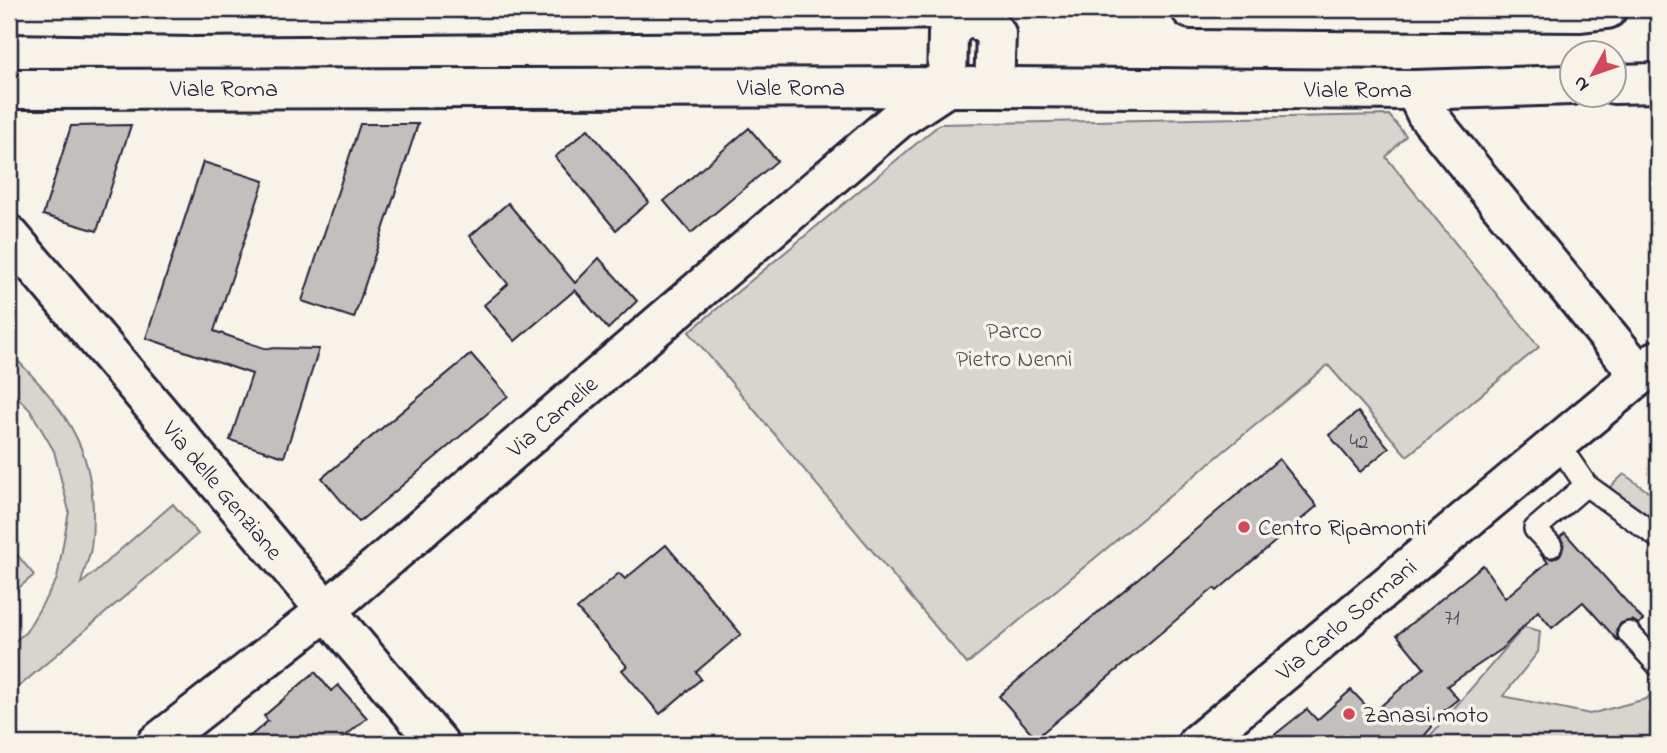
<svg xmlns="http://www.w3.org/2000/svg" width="1667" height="753" viewBox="0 0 1667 753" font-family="'Indie Flower',sans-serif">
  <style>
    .green { fill: #d8d5cf; stroke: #7d7c85; stroke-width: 2 }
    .building { fill: #c2bfbd; stroke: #22223b; stroke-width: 2 }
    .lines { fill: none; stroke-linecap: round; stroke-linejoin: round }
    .lane-casing { stroke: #22223b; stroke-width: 26 }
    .street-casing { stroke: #22223b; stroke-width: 44 }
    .secondary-casing { stroke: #22223b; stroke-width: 44 }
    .lane { stroke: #f7f3e8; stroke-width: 21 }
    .street { stroke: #f7f3e8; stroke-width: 38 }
    .secondary { stroke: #f7f3e8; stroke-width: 38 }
    .poi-dot { fill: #d1495b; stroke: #f7f3e8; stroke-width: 2.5 }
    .labels { text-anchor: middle; stroke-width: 7; stroke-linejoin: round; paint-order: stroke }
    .number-label { font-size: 21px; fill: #4a495c }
    .street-label { font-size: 24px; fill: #22223b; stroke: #f7f3e8 }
    .park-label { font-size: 24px; fill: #504f60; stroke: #f7f3e8 }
    .poi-label { font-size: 24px; fill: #22223b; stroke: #f7f3e8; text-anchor: start }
  </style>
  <rect width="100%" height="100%" fill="#f7f3e8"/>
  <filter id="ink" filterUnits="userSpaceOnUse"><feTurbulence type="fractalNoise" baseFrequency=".0143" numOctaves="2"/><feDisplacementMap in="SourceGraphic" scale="14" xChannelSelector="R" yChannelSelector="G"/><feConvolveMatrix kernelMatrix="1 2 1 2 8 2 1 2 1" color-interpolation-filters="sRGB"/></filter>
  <g filter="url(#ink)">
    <g class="green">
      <polygon points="1389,115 1406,136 1386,157 1539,347 1407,456 1328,365 967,664 689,332 940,124"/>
      <path d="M9 352C70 412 102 458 91 548 89 560 83 572 81 584L173 504 198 534 9 695V646L26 632 57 579 69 511 54 451 30 410 9 388Z"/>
      <polygon points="1624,474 1658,499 1658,526 1607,490"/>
      <polygon points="9,545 34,575 9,596"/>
      <polygon points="1524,627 1540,631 1538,652 1503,696 1590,714 1646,699 1658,689 1658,743 1423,744"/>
    </g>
    <g class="building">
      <polygon points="360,124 418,124 354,318 302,301"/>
      <polygon points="131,125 97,231 43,215 71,126"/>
      <polygon points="749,128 777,161 691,233 664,201"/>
      <polygon points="588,129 649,202 616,230 555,157"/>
      <polygon points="203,162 264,181 214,331 264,348 319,349 284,457 230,440 252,374 146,338"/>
      <polygon points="508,203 575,283 599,258 637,301 608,329 575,290 515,341 484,305 508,284 470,236"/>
      <polygon points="471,354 508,396 359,522 322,478"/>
      <polygon points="1358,412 1389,448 1360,472 1329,435"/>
      <polygon points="1279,459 1317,506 1217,591 1214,588 1036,738 999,696"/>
      <polygon points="1565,533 1643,620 1639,624 1632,620 1621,623 1616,630 1619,642 1583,602 1552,628 1538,611 1502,649 1447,686 1458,699 1430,722 1432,727 1417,744 1263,744 1307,709 1317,720 1351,690 1373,713 1424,668 1397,635 1483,565 1505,598 1548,562 1542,556 1553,559 1560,555 1564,544 1560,537"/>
      <polygon points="666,545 741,634 696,672 701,679 660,714 622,670 627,666 577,609 619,573 625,579"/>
      <polygon points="315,672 331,691 338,685 367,718 336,744 241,744 268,721 264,716"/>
    </g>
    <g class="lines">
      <defs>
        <g id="lane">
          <polyline points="1558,444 1586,485 1658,537"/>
          <polyline points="1551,546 1535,529 1586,485"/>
          <polyline points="1629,633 1658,665"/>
        </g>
        <g id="street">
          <polyline points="969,9 996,34 994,87"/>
          <polyline points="1191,9 1581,12 1607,9"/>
          <polyline points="9,13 194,16 973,9"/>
          <polyline points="1614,84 1658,83"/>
          <polyline points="947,87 948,34 969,9"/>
          <polyline points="9,89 994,87 1415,90 1572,85"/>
          <polyline points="1415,90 1426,113 1459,154 1640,375"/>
          <polyline points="9,235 439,744"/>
          <polyline points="156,744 327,610 897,120 947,87"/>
        </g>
        <polyline id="secondary" points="1197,744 1658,360"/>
      </defs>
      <use href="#lane" class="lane-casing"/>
      <use href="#street" class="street-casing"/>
      <use href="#secondary" class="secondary-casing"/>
      <use href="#lane" class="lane"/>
      <use href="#street" class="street"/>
      <use href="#secondary" class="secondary"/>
    </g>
  </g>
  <g class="poi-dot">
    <circle cx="1244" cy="527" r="7"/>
    <circle cx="1349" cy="714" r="7"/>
  </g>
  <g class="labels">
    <g class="number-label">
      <text x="1359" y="448">42</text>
      <text x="1452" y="624">71</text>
    </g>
    <g class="street-label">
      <text x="791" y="95">Viale Roma</text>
      <text x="224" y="96">Viale Roma</text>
      <text x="1358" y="97">Viale Roma</text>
      <text transform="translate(552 416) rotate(-41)" y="8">Via Camelie</text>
      <text transform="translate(223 490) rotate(50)" y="8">Via delle Genziane</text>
      <text transform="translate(1346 619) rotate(-40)" y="8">Via Carlo Sormani</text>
    </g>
    <g class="park-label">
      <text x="1014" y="338">Parco<tspan x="1014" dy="28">Pietro Nenni</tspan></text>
    </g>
    <g class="poi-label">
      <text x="1258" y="535">Centro Ripamonti</text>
      <text x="1363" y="722">Zanasi moto</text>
    </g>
  </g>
  <rect width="1667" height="753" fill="none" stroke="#f7f3e8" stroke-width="35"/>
  <rect x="18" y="18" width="1632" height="718" fill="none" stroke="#22223b" stroke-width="2.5" filter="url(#ink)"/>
  <g transform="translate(1593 74) rotate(230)"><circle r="33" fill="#f7f3e8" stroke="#a29fa3" stroke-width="2"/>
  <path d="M0-5L12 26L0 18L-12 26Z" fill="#d1495b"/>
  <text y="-10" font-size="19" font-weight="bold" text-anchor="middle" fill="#22223b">N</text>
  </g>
</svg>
